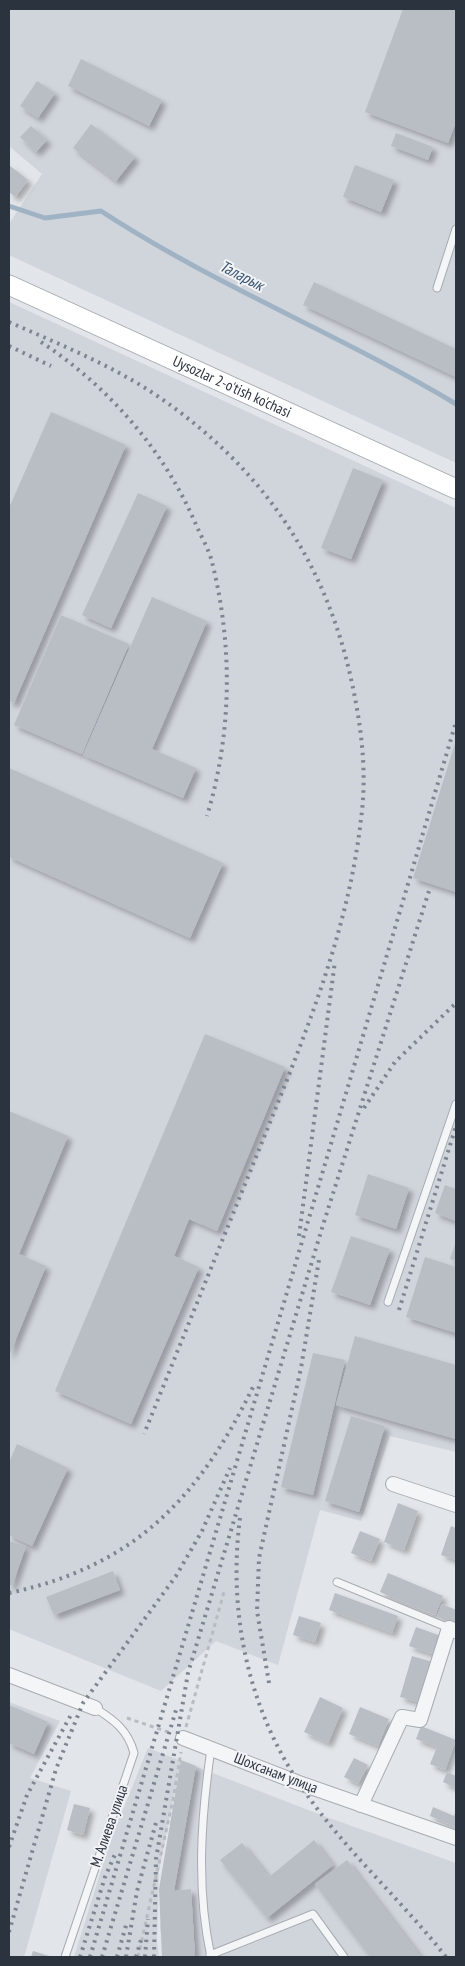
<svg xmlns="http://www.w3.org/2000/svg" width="465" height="1966" viewBox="0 0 465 1966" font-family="'PT Sans Narrow',sans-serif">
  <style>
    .built { fill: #d0d4db }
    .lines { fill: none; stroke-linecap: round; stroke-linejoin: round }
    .stream { stroke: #a0b3c5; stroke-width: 5 }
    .building { fill: #b9bec5; filter: url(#shadow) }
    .lane-casing { stroke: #a7acb3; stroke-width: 9 }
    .street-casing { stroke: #a7acb3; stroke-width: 16 }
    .secondary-casing { stroke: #a7acb3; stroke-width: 21 }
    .path { stroke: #b8bbc0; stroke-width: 3; stroke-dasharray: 4 4; stroke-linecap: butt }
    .lane { stroke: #f4f5f7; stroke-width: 7 }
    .street { stroke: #f4f5f7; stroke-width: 14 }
    .secondary { stroke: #fff; stroke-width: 19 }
    .rail { stroke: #7d8591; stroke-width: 4; stroke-dasharray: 2.5 5; stroke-linecap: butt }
    .labels { text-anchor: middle; stroke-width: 4; stroke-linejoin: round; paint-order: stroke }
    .street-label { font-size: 15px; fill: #2b333f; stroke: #f1f3f6 }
    .water-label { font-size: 16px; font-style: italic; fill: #39536f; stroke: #f1f3f6 }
  </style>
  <defs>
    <filter id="shadow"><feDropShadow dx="4.5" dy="4.5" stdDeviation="2.5" flood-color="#0004"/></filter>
  </defs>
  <rect width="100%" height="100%" fill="#e2e5e9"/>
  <g class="built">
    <polygon points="9,9 456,9 456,463 9,255 9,224 42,174 9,146"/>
    <polygon points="9,302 456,508 456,1452 390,1436 361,1521 320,1510 278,1665 216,1641 161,1691 9,1629"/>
    <polygon points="9,1702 60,1721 30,1778 71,1791 24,1957 9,1957"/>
    <polygon points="148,1748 321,1815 456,1863 456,1957 165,1957 160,1927 180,1766 159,1871 157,1942 159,1957 74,1957 110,1842"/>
  </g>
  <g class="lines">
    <path class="stream" d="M9 206 45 218 101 211C214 285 341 335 456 404"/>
  </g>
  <g class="building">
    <polygon points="403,9 456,9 456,122 448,143 365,112"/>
    <polygon points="81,59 162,100 149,126 68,86"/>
    <polygon points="37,81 55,93 38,118 20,106"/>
    <polygon points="91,124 135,157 116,181 73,148"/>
    <polygon points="31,126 47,140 36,152 20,137"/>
    <polygon points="396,133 433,147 428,160 391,146"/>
    <polygon points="9,165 28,180 15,197 9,192"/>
    <polygon points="355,165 394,180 381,212 343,197"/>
    <polygon points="314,282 456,349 456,377 303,305"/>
    <polygon points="51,412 126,445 14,703 9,701 9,508"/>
    <polygon points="353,468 383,480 351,559 321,548"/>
    <polygon points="138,493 167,506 111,628 82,615"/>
    <polygon points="152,597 207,621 152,749 196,768 183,798 83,755"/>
    <polygon points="61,615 129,644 82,754 14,725"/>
    <polygon points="456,740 456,892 413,878"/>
    <polygon points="9,768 223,863 190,938 9,857"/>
    <polygon points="205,1034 285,1067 217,1231 189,1219 174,1256 199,1267 131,1424 55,1391"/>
    <polygon points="9,1111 68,1136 19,1254 46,1266 9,1356"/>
    <polygon points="368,1174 409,1188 396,1229 355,1215"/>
    <polygon points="445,1185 456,1189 456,1221 435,1213"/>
    <polygon points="351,1236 390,1249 370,1305 331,1292"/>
    <polygon points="456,1242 456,1261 450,1259"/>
    <polygon points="425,1257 456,1267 456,1333 406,1317"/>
    <polygon points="355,1336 456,1365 456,1439 336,1405"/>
    <polygon points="313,1353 345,1360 313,1495 281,1487"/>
    <polygon points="351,1416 385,1426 359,1512 325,1501"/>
    <polygon points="17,1444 68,1468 32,1546 9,1535 9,1463"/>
    <polygon points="398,1503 418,1511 404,1550 384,1542"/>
    <polygon points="451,1526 456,1528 456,1560 441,1555"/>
    <polygon points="360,1531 380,1539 371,1561 351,1553"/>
    <polygon points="9,1541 26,1546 12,1586 9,1585"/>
    <polygon points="113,1571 120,1590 54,1615 46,1597"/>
    <polygon points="388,1573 443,1596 435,1615 380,1592"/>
    <polygon points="335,1593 398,1616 392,1633 329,1610"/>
    <polygon points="442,1604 456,1610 456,1625 437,1617"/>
    <polygon points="299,1616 321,1623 315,1642 293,1635"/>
    <polygon points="416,1627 441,1636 435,1655 409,1646"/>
    <polygon points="412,1656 433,1662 421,1703 400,1697"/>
    <polygon points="320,1697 343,1708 328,1743 304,1732"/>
    <polygon points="9,1705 48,1722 34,1754 9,1743"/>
    <polygon points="360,1707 389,1719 378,1746 349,1734"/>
    <polygon points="421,1726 456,1740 445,1770 430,1764 437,1747 416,1739"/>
    <polygon points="354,1758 368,1765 358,1784 344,1777"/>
    <polygon points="181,1760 196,1766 174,1891 191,1889 195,1957 162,1957 159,1889"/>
    <polygon points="447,1772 456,1776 456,1788 443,1782"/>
    <polygon points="74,1804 90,1808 83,1835 67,1830"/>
    <polygon points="433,1807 454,1816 456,1811 456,1827 430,1816"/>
    <polygon points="314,1840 333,1865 267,1918 220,1860 242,1843 269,1877"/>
    <polygon points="347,1860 421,1957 370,1957 315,1884"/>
    <polygon points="33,1951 52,1957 31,1957"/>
  </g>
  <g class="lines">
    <defs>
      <g id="lane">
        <polyline points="437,288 456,229"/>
        <polyline points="388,1302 456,1104"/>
        <polyline points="337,1582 449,1628"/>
        <path d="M211 1749C201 1818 196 1888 211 1957"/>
        <polyline points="210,1955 313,1914 344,1957"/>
        <path d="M65 1957 134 1753C128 1730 114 1720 95 1708"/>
      </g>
      <g id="street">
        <polyline points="393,1484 456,1505"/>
        <polyline points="9,1675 95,1708"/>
        <polyline points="183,1738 299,1783 456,1838"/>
        <polyline points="361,1805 402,1717 420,1720 449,1628 456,1631"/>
      </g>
      <g id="secondary">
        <path id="s1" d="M9 285 456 489"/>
      </g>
    </defs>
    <use href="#lane" class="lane-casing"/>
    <use href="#street" class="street-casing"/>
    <use href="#secondary" class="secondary-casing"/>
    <g class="path">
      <polyline points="127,1718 171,1733"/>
      <polyline points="186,1727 224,1592"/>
      <polyline points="138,1957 173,1800 181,1752"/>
    </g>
    <use href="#lane" class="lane"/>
    <use href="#street" class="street"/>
    <use href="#secondary" class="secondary"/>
    <g class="rail">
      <path d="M9 322C59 344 111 365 156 395 263 468 327 562 353 688 362 731 367 776 361 819 348 935 301 1045 258 1152 220 1246 182 1340 144 1434"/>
      <path d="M41 342C109 387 165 451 197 527 202 538 209 550 212 562 233 646 232 733 207 816"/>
      <polyline points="9,346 51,366"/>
      <polyline points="364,1108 395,1062 456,1003"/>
      <polyline points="299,1236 335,961"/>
      <polyline points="399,1310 456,1126"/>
      <path d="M240 1518C228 1610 247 1705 299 1783 341 1847 399 1897 446 1957"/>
      <path d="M9 1593C136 1566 200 1497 255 1383"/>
      <polyline points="269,1683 257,1611 259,1558 301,1368 319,1260"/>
      <polyline points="9,1847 27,1795 72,1713"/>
      <polyline points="9,1932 56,1769 83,1703 176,1576 202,1531 230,1468"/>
      <polyline points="80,1957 105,1877 116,1852"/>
      <polyline points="90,1957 456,722"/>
      <polyline points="102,1957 176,1710"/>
      <polyline points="117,1957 127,1922"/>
      <polyline points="126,1957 137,1891 157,1819"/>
      <polyline points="136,1957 141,1940"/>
      <polyline points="145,1957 148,1919"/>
      <polyline points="154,1957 156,1859 188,1673 323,1225 429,891"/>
    </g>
  </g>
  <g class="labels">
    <g class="street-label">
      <text dy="5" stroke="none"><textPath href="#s1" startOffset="245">Uysozlar 2-o'tish ko'chasi</textPath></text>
      <text transform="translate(276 1773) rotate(21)" y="5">Шохсанам улица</text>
      <text transform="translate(109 1826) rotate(-71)" y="5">М. Алиева улица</text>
    </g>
    <g class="water-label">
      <text transform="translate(242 275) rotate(27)" y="6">Таларык</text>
    </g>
  </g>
  <rect width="465" height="1966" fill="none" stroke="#2b333f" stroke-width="20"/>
</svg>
